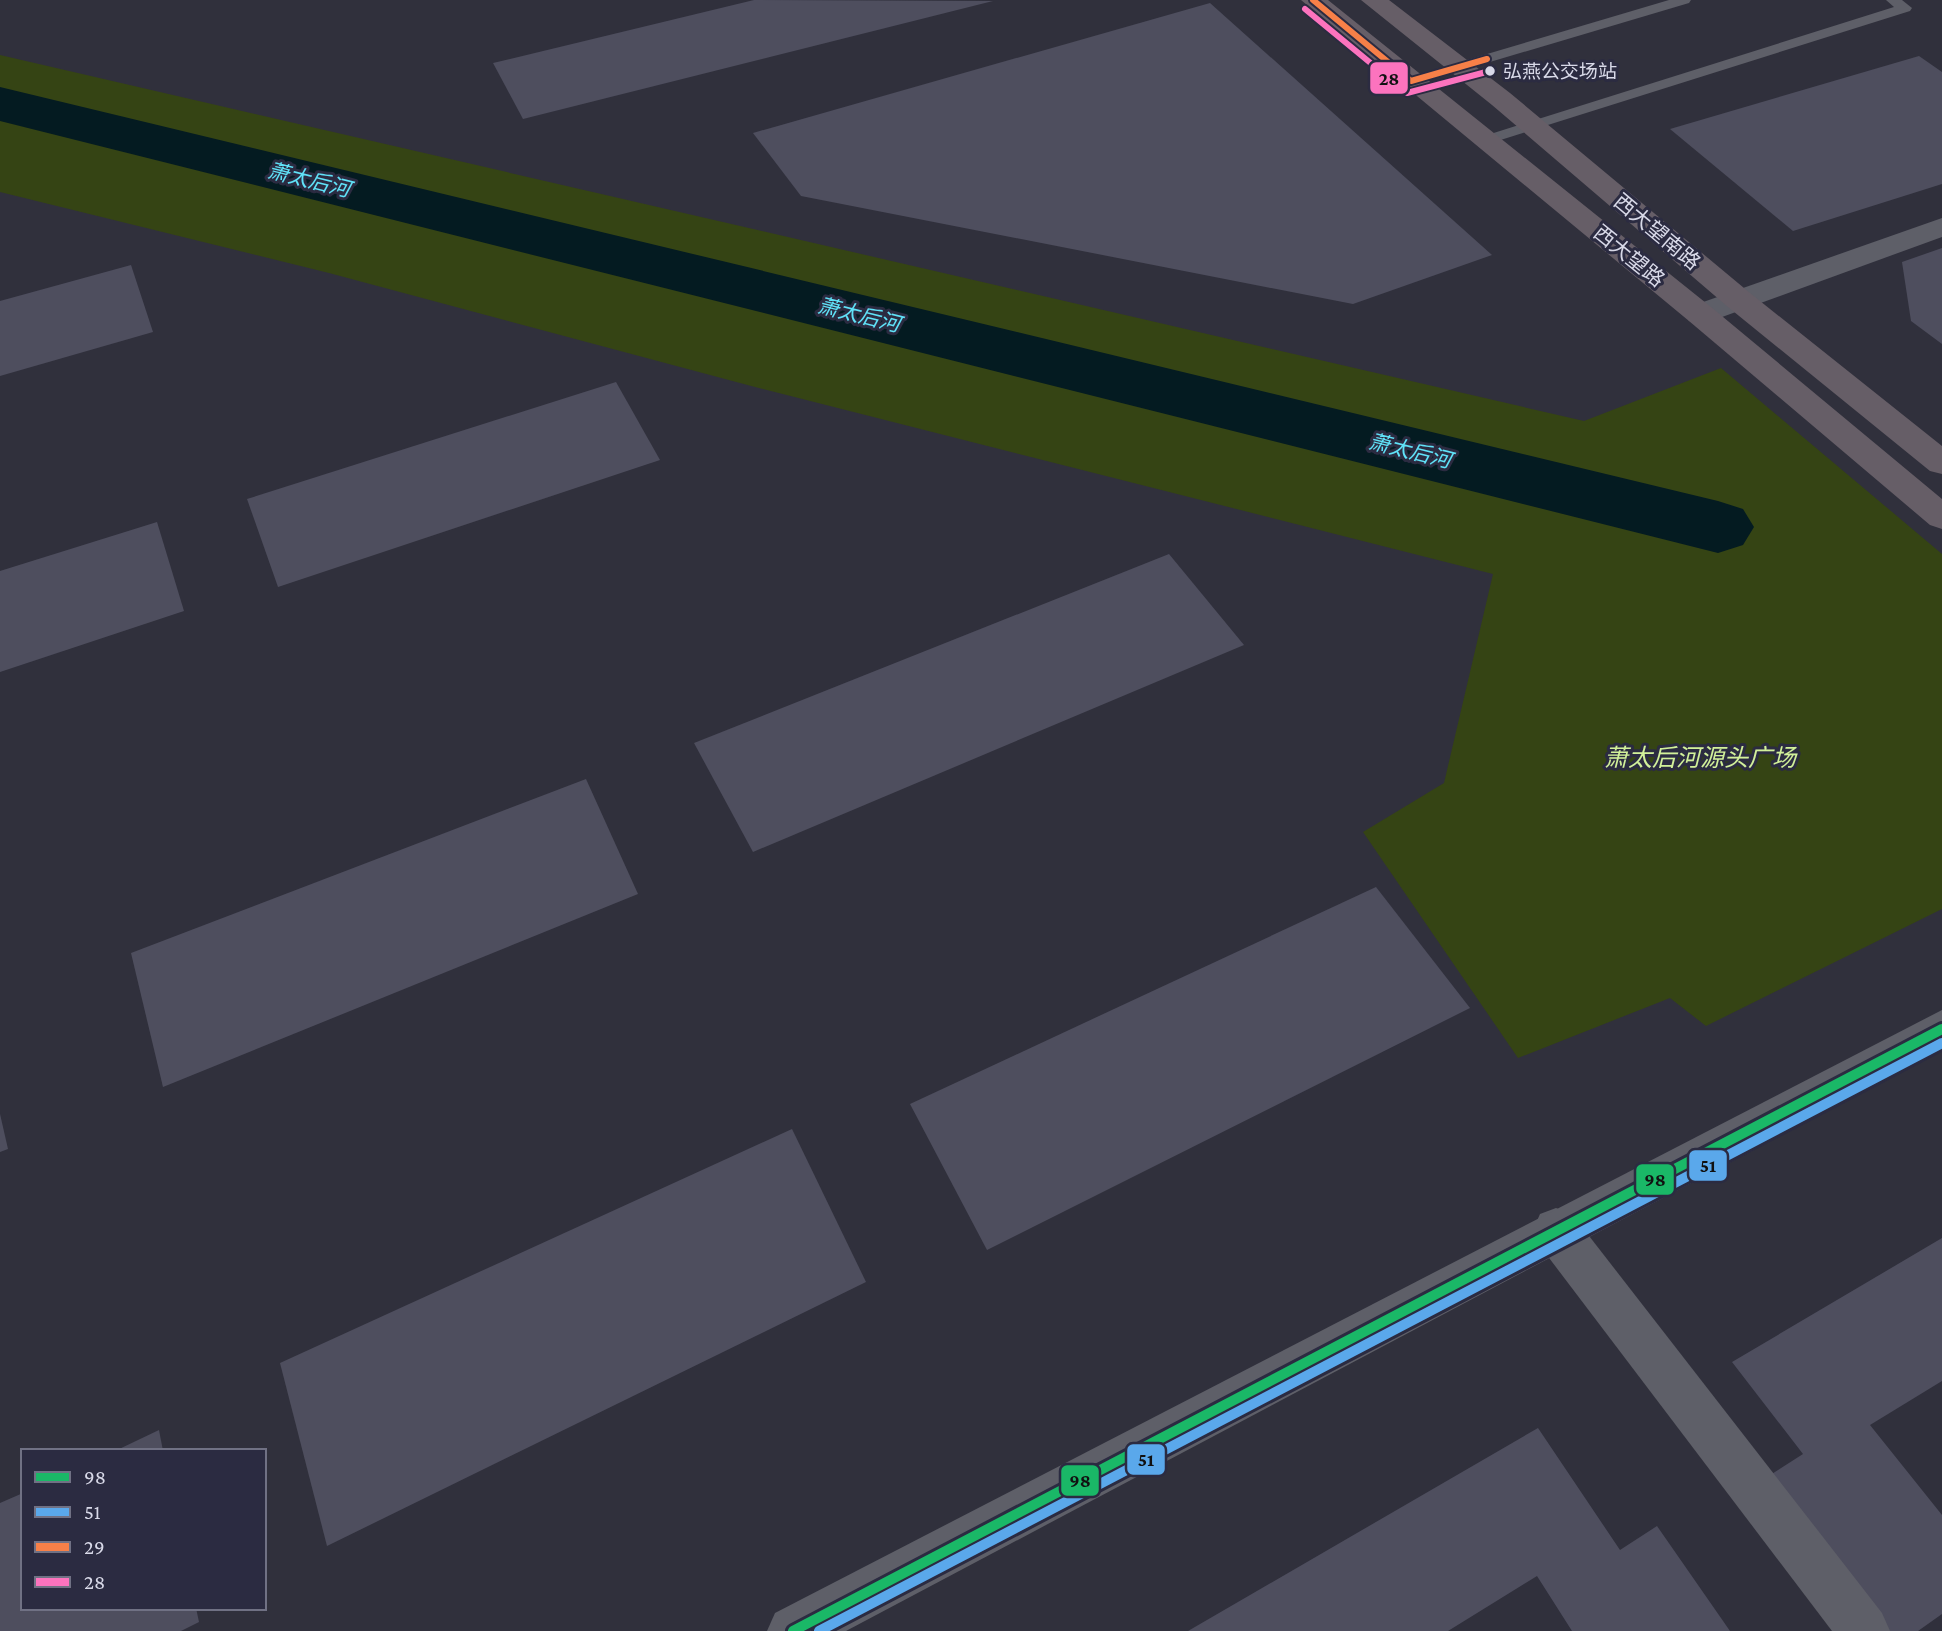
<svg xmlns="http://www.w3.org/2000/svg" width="1942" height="1631" viewBox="0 0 1942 1631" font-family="'Crimson Pro','Noto Sans SC',serif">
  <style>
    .green { fill: #354414 }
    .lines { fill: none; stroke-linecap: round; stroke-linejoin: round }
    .river { fill: #041b21; fill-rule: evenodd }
    .building { fill: #4e4e5e }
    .service { fill: #5e5f68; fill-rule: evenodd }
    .minor { fill: #5e5f68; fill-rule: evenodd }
    .tertiary { fill: #5e5f68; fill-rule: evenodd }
    .primary { fill: #665e67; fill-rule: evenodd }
    .bus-1-casing { stroke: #2b2b41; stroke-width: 16 }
    .bus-2-casing { stroke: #2b2b41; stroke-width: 16 }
    .bus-3-casing { stroke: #2b2b41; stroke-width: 10 }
    .bus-4-casing { stroke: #2b2b41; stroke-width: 10 }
    .bus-1 { stroke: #1ab867; stroke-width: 10 }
    .bus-2 { stroke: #5aa8eb; stroke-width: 10 }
    .bus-3 { stroke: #f78048; stroke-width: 6 }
    .bus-4 { stroke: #fc73be; stroke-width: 6 }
    .bus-dot { fill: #d8d9e8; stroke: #2b2b41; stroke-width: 2.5 }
    .labels { text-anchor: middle; stroke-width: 6; stroke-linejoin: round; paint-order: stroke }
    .far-bus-label { font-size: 19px; fill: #d8d9e8; stroke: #2b2b41; text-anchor: start }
    .far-water-label { font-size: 21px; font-style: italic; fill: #60e2f8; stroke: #2b2b41 }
    .far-street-label { font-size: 21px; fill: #d8d9e8; stroke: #2b2b41 }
    .park-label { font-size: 24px; font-style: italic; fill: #d2f19a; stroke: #2b2b41 }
    .line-badge { stroke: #2b2b41; stroke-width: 2.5 }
    .pale-badge-label { font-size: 19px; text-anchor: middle; font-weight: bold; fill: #111 }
  </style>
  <rect width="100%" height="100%" fill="#30303c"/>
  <polygon class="green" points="0,55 1584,421 1721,368 1942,554 1942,909 1706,1026 1670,998 1518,1058 1363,832 1444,783 1493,574 755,387 329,273 0,192"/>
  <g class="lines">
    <polygon class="river" points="0,87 1718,501 1743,509 1754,527 1743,545 1718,553 0,121"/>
  </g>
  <g class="building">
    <polygon points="754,0 993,1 523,119 493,63"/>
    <polygon points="1210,3 1492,255 1353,304 801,196 753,133"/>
    <polygon points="1919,56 1942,72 1942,184 1793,231 1670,129"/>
    <polygon points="1942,248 1942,344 1911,321 1902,262"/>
    <polygon points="131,265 153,332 0,376 0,301"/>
    <polygon points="616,382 660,460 278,587 247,499"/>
    <polygon points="157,522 184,611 0,672 0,571"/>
    <polygon points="1169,554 1244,645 753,852 694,743"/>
    <polygon points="586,779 638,894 163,1087 131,953"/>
    <polygon points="1376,887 1470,1008 987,1250 910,1104"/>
    <polygon points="0,1114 8,1149 0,1152"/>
    <polygon points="792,1129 866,1282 327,1546 280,1363"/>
    <polygon points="1942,1238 1942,1381 1870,1425 1942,1515 1942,1614 1918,1631 1873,1631 1761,1481 1803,1454 1732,1362"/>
    <polygon points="1538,1428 1620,1550 1657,1526 1730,1631 1572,1631 1537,1576 1448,1631 1188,1631"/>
    <polygon points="159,1430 163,1451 115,1451"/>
    <polygon points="23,1493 23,1608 196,1608 199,1622 181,1631 0,1631 0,1503"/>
  </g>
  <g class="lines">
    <g class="service">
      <polygon points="1669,0 1691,0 1689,3 1416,84 1406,84 1404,81 1406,78"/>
      <polygon points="1886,0 1902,0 1912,8 1910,11 1491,143 1481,143 1479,140 1481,137 1894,7"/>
    </g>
    <g class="minor">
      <polygon points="1942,218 1942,237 1711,321 1700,324 1689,321 1685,314 1689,307"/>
      <polygon points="1556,1208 1572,1214 1882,1613 1890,1631 1832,1631 1540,1246 1533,1230 1540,1214"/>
    </g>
    <polygon class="tertiary" points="1942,1010 1942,1050 846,1631 767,1631 775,1613"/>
    <g class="primary">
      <polygon points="1301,0 1328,0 1711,307 1942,499 1942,529 1930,525 1689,321"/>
      <polygon points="1361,0 1389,0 1510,93 1750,293 1942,446 1942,474 1930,471 1728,307 1492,105"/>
    </g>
    <defs>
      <polyline id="bus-1" points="793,1631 1942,1029"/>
      <polyline id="bus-2" points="819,1631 1942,1043"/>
      <polyline id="bus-3" points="1313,0 1411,81 1487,59"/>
      <polyline id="bus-4" points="1305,9 1407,93 1490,71"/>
    </defs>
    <use href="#bus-1" class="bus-1-casing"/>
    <use href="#bus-2" class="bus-2-casing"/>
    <use href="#bus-3" class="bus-3-casing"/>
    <use href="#bus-4" class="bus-4-casing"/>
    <use href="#bus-1" class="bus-1"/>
    <use href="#bus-2" class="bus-2"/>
    <use href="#bus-3" class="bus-3"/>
    <use href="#bus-4" class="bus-4"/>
  </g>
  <circle class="bus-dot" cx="1490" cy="71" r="6"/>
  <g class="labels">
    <g class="far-bus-label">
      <text x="1503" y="78">弘燕公交场站</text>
    </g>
    <g class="far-water-label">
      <text transform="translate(309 180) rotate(14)" y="7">萧太后河</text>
      <text transform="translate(859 315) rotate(14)" y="7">萧太后河</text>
      <text transform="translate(1410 451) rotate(14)" y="7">萧太后河</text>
    </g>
    <g class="far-street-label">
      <text transform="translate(1657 232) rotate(40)" y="7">西大望南路</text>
      <text transform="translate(1629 256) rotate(39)" y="7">西大望路</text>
    </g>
    <g class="park-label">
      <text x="1700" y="766">萧太后河源头广场</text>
    </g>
  </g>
  <g class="line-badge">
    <rect x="1369" y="61" width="40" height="34" rx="7" fill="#fc73be"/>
    <rect x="1688" y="1149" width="40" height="33" rx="7" fill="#5aa8eb"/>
    <rect x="1635" y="1163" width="40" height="33" rx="7" fill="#1ab867"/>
    <rect x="1126" y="1443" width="40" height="33" rx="7" fill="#5aa8eb"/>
    <rect x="1060" y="1464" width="40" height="33" rx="7" fill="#1ab867"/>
  </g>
  <g class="pale-badge-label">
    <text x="1389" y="85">28</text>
    <text x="1708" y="1172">51</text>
    <text x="1655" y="1186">98</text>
    <text x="1146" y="1466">51</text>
    <text x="1080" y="1487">98</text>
  </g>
  <rect x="21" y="1449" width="245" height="161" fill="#2b2b41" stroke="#707184" stroke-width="2"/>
  <rect x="35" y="1472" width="35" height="10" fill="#1ab867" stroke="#707184" stroke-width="2"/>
  <text x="84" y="1484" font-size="21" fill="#d8d9e8">98</text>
  <rect x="35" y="1507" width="35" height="10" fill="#5aa8eb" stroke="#707184" stroke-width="2"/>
  <text x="84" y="1519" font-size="21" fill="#d8d9e8">51</text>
  <rect x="35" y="1542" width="35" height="10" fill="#f78048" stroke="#707184" stroke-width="2"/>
  <text x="84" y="1554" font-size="21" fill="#d8d9e8">29</text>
  <rect x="35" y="1577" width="35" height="10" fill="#fc73be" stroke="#707184" stroke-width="2"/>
  <text x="84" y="1589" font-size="21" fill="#d8d9e8">28</text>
</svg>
